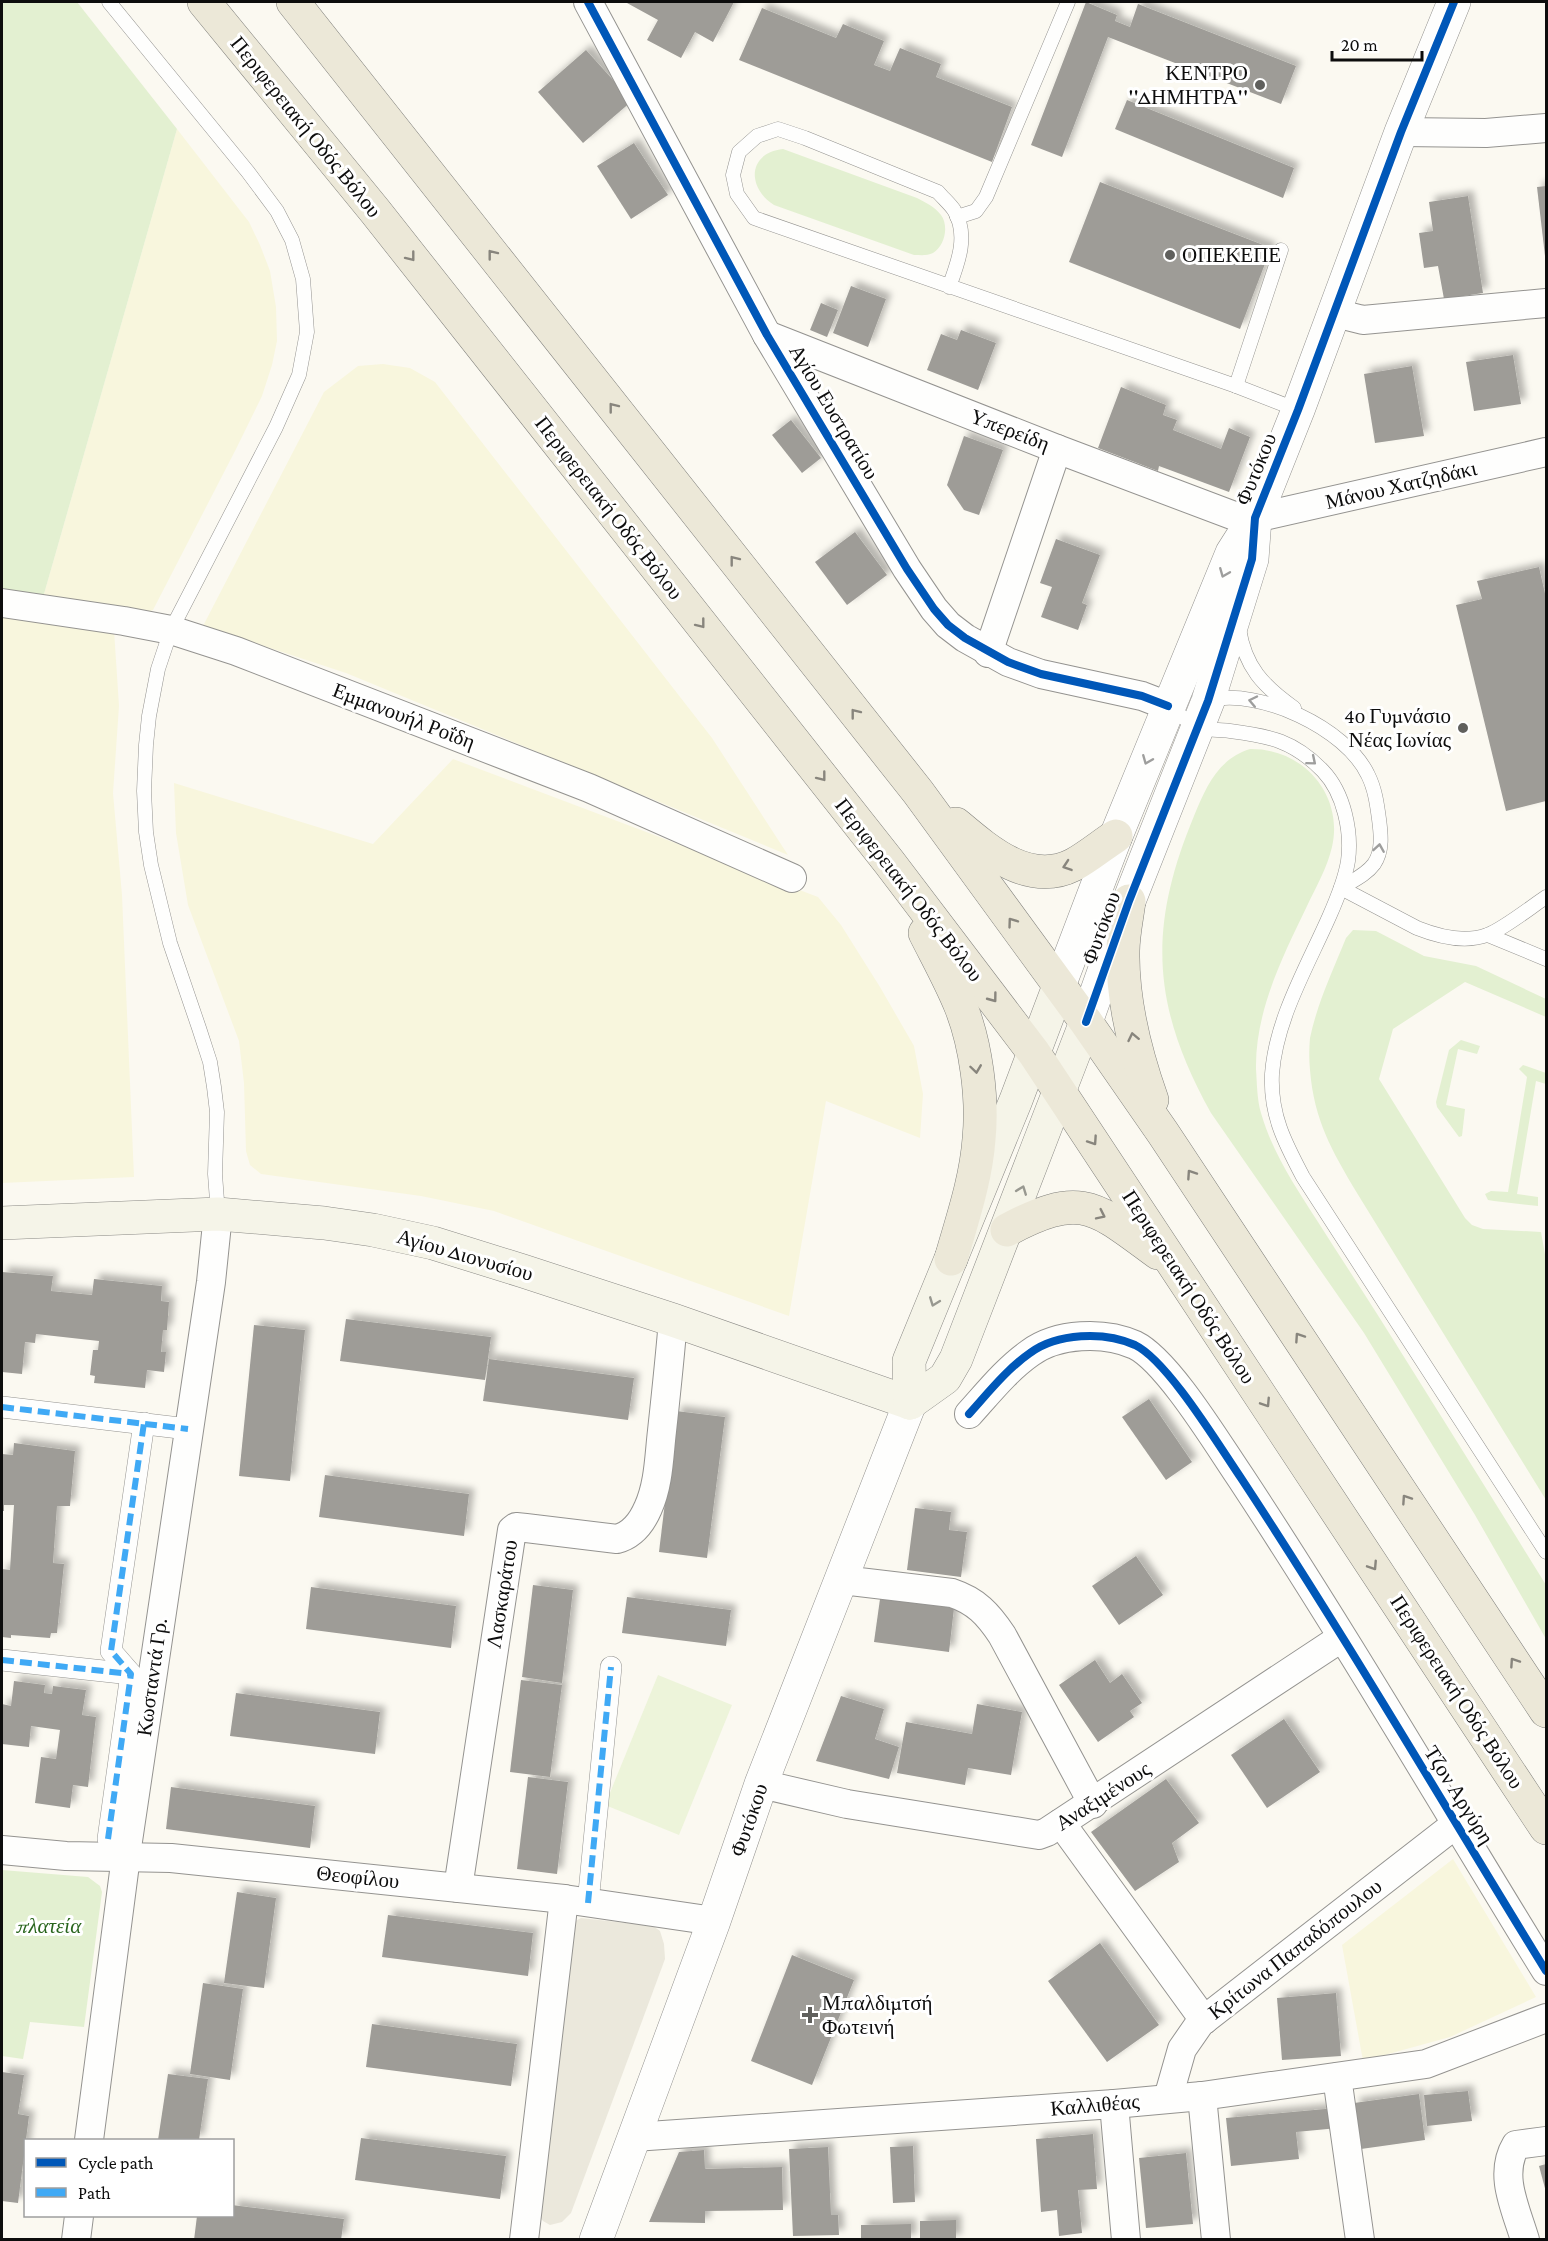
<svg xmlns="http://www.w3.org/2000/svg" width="1548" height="2241" viewBox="0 0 1548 2241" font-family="'Crimson Pro',serif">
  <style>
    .farmland { fill: #f8f6dd }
    .green { fill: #e3f0d1 }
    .pitch { fill: #edf4da }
    .plaza { fill: #ebe8dc }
    .building { fill: #9e9c97; filter: url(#shadow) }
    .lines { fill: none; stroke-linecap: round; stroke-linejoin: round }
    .service-casing { stroke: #949390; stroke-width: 15 }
    .pedestrian-casing { stroke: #949390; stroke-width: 22 }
    .minor-casing { stroke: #949390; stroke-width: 30 }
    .tertiary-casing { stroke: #949390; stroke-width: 34 }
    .secondary-casing { stroke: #8b8a86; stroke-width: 34 }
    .primary-casing { stroke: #81817d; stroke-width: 34 }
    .service { stroke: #fefefd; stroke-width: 14 }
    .pedestrian { stroke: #fefefd; stroke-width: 21 }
    .minor { stroke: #fefefd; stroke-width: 28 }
    .tertiary { stroke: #fefefd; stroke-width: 33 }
    .secondary { stroke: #f5f4e8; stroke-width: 33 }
    .primary { stroke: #ece8d8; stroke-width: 33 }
    .quiet { stroke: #3fa9f5; stroke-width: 6; stroke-dasharray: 12 6; stroke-linecap: butt }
    .cycleway-casing { stroke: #fff; stroke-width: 11 }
    .cycleway { stroke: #0057b8; stroke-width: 8 }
    .oneway { stroke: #88857d }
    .oneway2 { stroke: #9e9e9d }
    .oneway3 { stroke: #989890 }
    .poi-dot { fill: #60605d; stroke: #fff; stroke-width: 2 }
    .labels { text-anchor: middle; stroke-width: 6; stroke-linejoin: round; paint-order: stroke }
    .poi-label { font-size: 21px; fill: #0d0d0d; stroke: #fff; text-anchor: end }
    .street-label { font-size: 21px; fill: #0d0d0d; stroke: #fff }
    .park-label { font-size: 21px; font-style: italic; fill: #29651d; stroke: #fff }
  </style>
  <defs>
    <filter id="shadow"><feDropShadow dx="5.5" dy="-5.5" stdDeviation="3" flood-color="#0004"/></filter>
  </defs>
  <rect width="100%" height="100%" fill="#fbf9f1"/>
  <g class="farmland">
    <polygon points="177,129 249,222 260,245 270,271 276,307 277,341 272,365 262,396 236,449 153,610 142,615 42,601"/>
    <polygon points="383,364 410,368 435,382 712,738 788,855 346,673 203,626 324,392 358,366"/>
    <polygon points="2,616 114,630 119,706 113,793 122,895 134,1177 2,1183"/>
    <polygon points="453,759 818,897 841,925 880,987 914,1046 923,1094 920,1138 826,1101 789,1316 494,1211 421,1196 261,1174 250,1165 246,1151 244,1083 239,1041 188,905 176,833 174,783 373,844"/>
    <polygon points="1453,1859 1536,1997 1450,2037 1363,2061 1342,1945"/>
  </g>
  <g class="green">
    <polygon points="2,2 77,2 177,129 42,601 2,596"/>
    <path d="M783 149 917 198C926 203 934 206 941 215 949 226 945 246 933 253 927 256 921 255 914 255L774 205C747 188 747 153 783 149Z"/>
    <path d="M1250 749C1303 748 1344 795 1332 847 1327 868 1316 887 1307 906 1283 956 1255 1011 1256 1069 1257 1083 1257 1100 1261 1113 1272 1152 1296 1188 1318 1222 1338 1254 1359 1285 1379 1317 1435 1406 1491 1496 1546 1585V1639L1475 1515 1364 1333 1211 1113C1152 1007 1147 929 1194 816 1206 787 1218 759 1250 749Z"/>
    <path d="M1353 930 1376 931 1424 956 1476 966 1546 999V1017L1465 982 1393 1029 1379 1079 1465 1218 1472 1225 1483 1229 1541 1232 1546 1260V1500L1357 1193C1332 1151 1314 1120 1310 1070 1309 1059 1309 1048 1310 1038 1317 1004 1333 970 1346 938Z"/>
    <polygon points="1461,1040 1480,1046 1477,1054 1458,1049 1446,1105 1465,1109 1462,1136 1459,1137 1437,1107 1436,1102 1449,1050"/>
    <polygon points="1523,1065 1546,1073 1546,1084 1536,1081 1517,1194 1538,1197 1538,1206 1494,1201 1488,1200 1485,1194 1491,1191 1508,1192 1527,1077 1519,1069"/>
    <polygon points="2,1870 88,1877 100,1886 102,1892 84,2027 30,2022 23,2059 2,2056"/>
  </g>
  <polygon class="pitch" points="658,1675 732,1705 679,1835 605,1805"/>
  <polygon class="plaza" points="581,1918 653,1926 660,1931 664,1944 665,1959 571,2213 562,2222 550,2225 543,2221 536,2212 574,1922"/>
  <g class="building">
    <polygon points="628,2 734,2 713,42 695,32 681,58 647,40 658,20 627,3"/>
    <polygon points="1086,2 1117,15 1115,21 1130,27 1138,4 1296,66 1281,104 1108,37 1062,157 1031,145"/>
    <polygon points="762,8 836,38 843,24 884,41 874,65 890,71 900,48 941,64 936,77 1012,107 992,162 739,60"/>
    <polygon points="586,50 632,101 583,143 538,92"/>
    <polygon points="1127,100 1294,168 1283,198 1115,129"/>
    <polygon points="634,143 668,195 631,219 597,166"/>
    <polygon points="1100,182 1271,248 1240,329 1069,262"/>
    <polygon points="1546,186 1546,256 1545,256 1537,187"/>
    <polygon points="1468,196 1483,293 1444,299 1438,266 1424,268 1419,233 1433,231 1429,202"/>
    <polygon points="851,286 886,299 868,347 833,333"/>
    <polygon points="821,303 838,310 827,337 810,330"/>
    <polygon points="961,330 996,343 978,390 927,370 941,334 957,340"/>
    <polygon points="1513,355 1521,404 1474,411 1466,362"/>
    <polygon points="1412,366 1424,436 1375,443 1364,374"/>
    <polygon points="1121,387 1166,405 1163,415 1177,420 1173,430 1221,449 1229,428 1250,437 1229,492 1159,466 1158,471 1098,448"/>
    <polygon points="791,420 821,458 802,473 772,435"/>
    <polygon points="964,436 1003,450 979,515 964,510 947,485"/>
    <polygon points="855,532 887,575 847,605 815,562"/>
    <polygon points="1056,539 1100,555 1082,603 1087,605 1078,630 1041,617 1052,587 1040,583"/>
    <polygon points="1539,567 1546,598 1546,801 1506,811 1456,605 1482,599 1477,581"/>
    <polygon points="2,1272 53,1276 51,1291 92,1295 94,1279 162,1286 161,1301 169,1302 167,1330 163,1330 161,1352 166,1352 164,1372 147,1370 145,1388 94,1383 95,1376 90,1375 93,1350 98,1350 99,1341 36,1334 35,1343 25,1342 22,1374 2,1372"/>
    <polygon points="346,1319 491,1337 485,1380 340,1361"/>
    <polygon points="254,1325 305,1330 290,1481 239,1476"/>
    <polygon points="489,1359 634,1378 628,1420 483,1401"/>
    <polygon points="1149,1399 1192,1462 1166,1480 1122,1417"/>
    <polygon points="676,1411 725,1417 707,1558 659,1552"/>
    <polygon points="14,1443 75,1451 70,1506 57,1506 53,1563 64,1564 57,1633 51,1633 50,1638 11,1635 11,1638 2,1637 2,1569 10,1570 14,1505 4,1505 4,1511 2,1511 2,1454 13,1455"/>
    <polygon points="325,1475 469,1494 464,1536 319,1517"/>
    <polygon points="915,1508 951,1512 949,1530 967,1532 961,1577 907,1570"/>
    <polygon points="1136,1556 1163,1595 1119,1625 1092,1586"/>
    <polygon points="533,1585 573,1590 562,1683 522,1677"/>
    <polygon points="311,1587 456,1606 451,1648 306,1629"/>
    <polygon points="627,1597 731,1610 726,1646 622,1633"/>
    <polygon points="880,1599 954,1608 949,1652 874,1642"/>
    <polygon points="1095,1660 1110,1683 1122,1674 1142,1703 1130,1711 1134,1717 1098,1742 1059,1685"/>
    <polygon points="521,1680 562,1685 550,1777 510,1772"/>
    <polygon points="14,1681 45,1685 44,1693 52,1694 53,1686 86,1690 82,1715 96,1717 88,1787 73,1785 70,1808 35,1803 41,1757 56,1759 60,1730 31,1726 29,1747 2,1744 2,1704 11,1706"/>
    <polygon points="236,1693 380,1712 375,1754 230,1736"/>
    <polygon points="841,1696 884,1709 875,1739 899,1747 889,1779 816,1761"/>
    <polygon points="977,1704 1022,1712 1011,1775 968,1768 965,1785 897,1773 906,1722 972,1734"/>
    <polygon points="1284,1719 1320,1772 1267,1808 1231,1755"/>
    <polygon points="528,1777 568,1782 557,1874 517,1869"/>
    <polygon points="1166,1779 1199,1823 1172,1843 1179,1862 1135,1891 1091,1832"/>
    <polygon points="171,1787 315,1806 310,1848 166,1829"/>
    <polygon points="237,1892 276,1898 264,1988 224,1983"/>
    <polygon points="388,1915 533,1933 528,1976 382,1957"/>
    <polygon points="1100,1943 1159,2025 1107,2062 1048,1981"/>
    <polygon points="792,1955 854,1980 812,2085 751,2061"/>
    <polygon points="203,1983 243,1989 230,2080 190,2074"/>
    <polygon points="1336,1993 1341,2056 1282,2060 1277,1998"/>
    <polygon points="372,2024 517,2044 511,2086 366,2067"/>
    <polygon points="2,2072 24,2075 18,2114 29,2116 18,2203 2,2201"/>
    <polygon points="168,2074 208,2079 199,2140 158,2140"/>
    <polygon points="1468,2091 1472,2121 1427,2126 1424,2095"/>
    <polygon points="1419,2094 1425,2140 1361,2149 1354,2103"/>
    <polygon points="1336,2108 1338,2128 1296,2132 1299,2159 1231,2166 1226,2118"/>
    <polygon points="1093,2134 1097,2189 1078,2190 1082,2233 1059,2236 1057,2210 1041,2212 1036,2139"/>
    <polygon points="361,2138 506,2156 500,2199 355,2180"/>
    <polygon points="913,2146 915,2202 893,2203 890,2147"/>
    <polygon points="828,2147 831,2215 838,2215 839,2235 793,2236 789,2149"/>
    <polygon points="704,2150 705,2169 782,2167 783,2210 705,2211 705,2223 649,2222 679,2152"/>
    <polygon points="1186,2153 1193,2224 1146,2228 1139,2158"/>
    <polygon points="1546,2164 1546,2192 1539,2166"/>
    <polygon points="232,2205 344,2219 341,2240 194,2240 197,2216 232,2216"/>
    <polygon points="956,2220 956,2240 920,2240 920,2221"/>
    <polygon points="911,2224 911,2240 861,2240 861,2225"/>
  </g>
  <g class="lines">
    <defs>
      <g id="service">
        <polyline points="109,2 248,172 277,211 292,240 303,279 307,332 299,375 276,427 171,630 158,669 149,716 146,745 144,791 146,832 151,865 170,943 199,1028 210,1062 214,1087 217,1112 215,1174 218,1214"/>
        <polyline points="957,217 976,211 986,197 1068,2"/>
        <path d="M949 287C958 263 969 235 954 210 950 204 943 198 938 192L805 138 778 129 757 136 739 152 733 175 737 194 754 218 1236 386 1298 410"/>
        <polyline points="1236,386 1281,250"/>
        <path d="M1239 629C1245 667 1263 686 1294 708"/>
        <path d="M1210 700C1259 688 1346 728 1368 775 1375 789 1377 804 1379 819 1381 834 1383 851 1374 864 1366 875 1352 881 1341 888"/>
        <path d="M1168 706C1177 712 1188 723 1198 727 1208 730 1220 730 1230 731 1270 736 1294 741 1323 771 1344 793 1352 832 1348 861 1345 880 1337 899 1329 917 1307 967 1276 1019 1272 1074 1270 1115 1285 1143 1303 1177L1546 1552"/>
        <path d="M1341 888 1417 928C1437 936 1465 943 1487 935 1502 930 1531 907 1546 897"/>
        <polyline points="1488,935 1546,959"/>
      </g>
      <g id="pedestrian">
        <polyline points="2,1407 188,1429"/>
        <polyline points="2,1660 131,1674"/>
        <polyline points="108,1839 131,1674 111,1651 144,1423"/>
        <polyline points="588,1903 611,1667"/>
      </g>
      <g id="minor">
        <polyline points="588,2 767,335 907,569 934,609 948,625 965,638 1008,662 1041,674 1142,696 1168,706"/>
        <polyline points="1401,132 1486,133 1546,128"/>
        <polyline points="1335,313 1363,320 1546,303"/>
        <polyline points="767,335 1057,449 1253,523"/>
        <polyline points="1255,518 1546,452"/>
        <polyline points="2,603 124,621 171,630 236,651 589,788 792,878"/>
        <polyline points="988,653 1057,449"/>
        <path d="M969 1414C988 1393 1007 1369 1030 1353 1057 1333 1104 1331 1135 1345 1168 1361 1219 1446 1241 1478 1347 1639 1445 1807 1546 1971"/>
        <path d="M842 1580 952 1593C976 1601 988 1614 1002 1635L1093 1804"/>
        <polyline points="761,1784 847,1804 1039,1835 1047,1832 1341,1638"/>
        <polyline points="1061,1823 1204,2020"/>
        <polyline points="2,1850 66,1856 171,1858 564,1899 714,1921"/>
        <path d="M458 1888 512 1530 516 1527 526 1528 617 1539C632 1535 642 1522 648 1508 659 1484 659 1456 662 1431 666 1394 670 1357 673 1320"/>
        <polyline points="1337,2077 1360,2240"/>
        <polyline points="1202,2096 1216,2240"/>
        <polyline points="1168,2098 1182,2049 1200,2023 1456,1824"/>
        <polyline points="1114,2104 1126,2240"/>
        <polyline points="634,2137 1114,2104 1202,2096 1426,2064 1546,2018"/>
        <polyline points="89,2140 128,1841 211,1282 218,1214"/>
        <polyline points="76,2240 79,2216"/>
        <polyline points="524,2240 564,1899"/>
        <path d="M1525 2240C1516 2209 1498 2175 1516 2145L1546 2141"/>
      </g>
      <g id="tertiary">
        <polyline points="1059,986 1116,836 1232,553 1246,531"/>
        <polyline points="1086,1022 1129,901 1208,701 1252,559 1255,518 1298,410 1401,132 1454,2"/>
        <polyline points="596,2240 714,1921 761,1784 910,1403"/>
      </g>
      <g id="secondary">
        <polyline points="2,1223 218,1214 324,1223 373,1230 433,1243 523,1271 673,1320 910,1403"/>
        <polyline points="910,1403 909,1361 1016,1100 1059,986"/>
        <polyline points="910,1403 945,1378 956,1359 1086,1022"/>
      </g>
      <g id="primary">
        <polyline points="204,2 375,211 889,862 1034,1053 1546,1828"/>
        <polyline points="293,2 918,792 1086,1022 1163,1133 1546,1711"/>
        <path d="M956 824C988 851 1029 887 1073 865 1088 857 1102 845 1116 836"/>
        <path d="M1129 901C1127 917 1123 935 1123 951 1122 1002 1135 1052 1152 1100"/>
        <path d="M925 933C937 957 951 982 961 1007 976 1045 983 1098 979 1139 976 1180 962 1220 951 1259"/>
        <path d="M1007 1230C1082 1190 1095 1207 1158 1253"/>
      </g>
    </defs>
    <use href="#service" class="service-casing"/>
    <use href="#pedestrian" class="pedestrian-casing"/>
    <use href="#minor" class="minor-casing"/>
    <use href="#tertiary" class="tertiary-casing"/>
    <use href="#secondary" class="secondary-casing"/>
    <use href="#primary" class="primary-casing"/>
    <use href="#service" class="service"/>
    <use href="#pedestrian" class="pedestrian"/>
    <use href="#minor" class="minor"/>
    <use href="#tertiary" class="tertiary"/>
    <use href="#secondary" class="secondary"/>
    <use href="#primary" class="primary"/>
    <g class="quiet">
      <polyline points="2,1407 188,1429"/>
      <polyline points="2,1660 131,1674"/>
      <polyline points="108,1839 131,1674 111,1651 144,1423"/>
      <polyline points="588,1903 611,1667"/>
    </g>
    <defs>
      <g id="cycleway">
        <polyline points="588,2 767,335 907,569 934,609 948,625 965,638 1008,662 1041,674 1142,696 1168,706"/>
        <polyline points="1086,1022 1129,901 1208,701 1252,559 1255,518 1298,410 1401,132 1454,2"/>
        <path d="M969 1414C988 1393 1007 1369 1030 1353 1057 1333 1104 1331 1135 1345 1168 1361 1219 1446 1241 1478 1347 1639 1445 1807 1546 1971"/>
      </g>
    </defs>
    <use href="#cycleway" class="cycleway-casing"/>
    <use href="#cycleway" class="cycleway"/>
  </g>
  <defs><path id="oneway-chevron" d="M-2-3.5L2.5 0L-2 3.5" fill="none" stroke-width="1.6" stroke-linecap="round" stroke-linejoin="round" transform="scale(1.5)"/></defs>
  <g class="oneway">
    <use href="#oneway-chevron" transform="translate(492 254) rotate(-128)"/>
    <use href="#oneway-chevron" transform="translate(411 257) rotate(52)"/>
    <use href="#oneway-chevron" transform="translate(613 407) rotate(-128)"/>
    <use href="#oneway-chevron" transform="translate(734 560) rotate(-128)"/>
    <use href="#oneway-chevron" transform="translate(701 624) rotate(52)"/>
    <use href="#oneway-chevron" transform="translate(855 713) rotate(-128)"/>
    <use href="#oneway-chevron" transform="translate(822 777) rotate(52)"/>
    <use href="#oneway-chevron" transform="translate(1067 866) rotate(161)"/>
    <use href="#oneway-chevron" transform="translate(1012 922) rotate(-126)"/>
    <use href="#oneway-chevron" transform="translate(993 998) rotate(53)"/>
    <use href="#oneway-chevron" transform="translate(1133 1037) rotate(-102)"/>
    <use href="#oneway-chevron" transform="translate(976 1069) rotate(82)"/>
    <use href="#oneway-chevron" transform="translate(1093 1141) rotate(56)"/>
    <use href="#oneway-chevron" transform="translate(1191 1174) rotate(-124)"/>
    <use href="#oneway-chevron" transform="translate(1101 1215) rotate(26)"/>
    <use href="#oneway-chevron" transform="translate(1299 1337) rotate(-124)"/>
    <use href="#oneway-chevron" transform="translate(1266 1403) rotate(57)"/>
    <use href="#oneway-chevron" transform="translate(1406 1499) rotate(-124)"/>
    <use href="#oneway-chevron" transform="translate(1373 1566) rotate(57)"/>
    <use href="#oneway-chevron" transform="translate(1514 1662) rotate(-124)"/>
  </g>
  <g class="oneway2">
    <use href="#oneway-chevron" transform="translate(1224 573) rotate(112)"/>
    <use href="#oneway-chevron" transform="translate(1253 701) rotate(-168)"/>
    <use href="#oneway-chevron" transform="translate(1147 760) rotate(112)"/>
    <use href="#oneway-chevron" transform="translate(1312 761) rotate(40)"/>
    <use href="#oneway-chevron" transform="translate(1379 848) rotate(-81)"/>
  </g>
  <g class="oneway3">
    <use href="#oneway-chevron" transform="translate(1022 1190) rotate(-69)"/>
    <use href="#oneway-chevron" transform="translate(934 1302) rotate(111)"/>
  </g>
  <g class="poi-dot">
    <circle cx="1260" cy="85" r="6"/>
    <circle cx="1170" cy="255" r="6"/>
    <circle cx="1463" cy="728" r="6"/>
    <path d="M807 2006h6v6h6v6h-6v6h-6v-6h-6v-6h6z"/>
  </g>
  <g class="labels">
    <g class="poi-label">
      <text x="1248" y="80">ΚΕΝΤΡΟ<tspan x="1248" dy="24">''ΔΗΜΗΤΡΑ''</tspan></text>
      <text x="1182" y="262" text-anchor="start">ΟΠΕΚΕΠΕ</text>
      <text x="1451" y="723">4ο Γυμνάσιο<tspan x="1451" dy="24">Νέας Ιωνίας</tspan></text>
      <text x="822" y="2010" text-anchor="start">Μπαλδιμτσή<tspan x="822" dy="24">Φωτεινή</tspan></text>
    </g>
    <g class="street-label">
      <text transform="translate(306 127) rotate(51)" y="7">Περιφερειακή Οδός Βόλου</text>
      <text transform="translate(834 412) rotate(59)" y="7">Αγίου Ευστρατίου</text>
      <text transform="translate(1010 430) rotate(21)" y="7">Υπερείδη</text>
      <text transform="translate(1256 469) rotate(-68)" y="7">Φυτόκου</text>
      <text transform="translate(1401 485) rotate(-13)" y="7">Μάνου Χατζηδάκι</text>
      <text transform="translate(609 508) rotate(52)" y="7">Περιφερειακή Οδός Βόλου</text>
      <text transform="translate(404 716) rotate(21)" y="7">Εμμανουήλ Ροΐδη</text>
      <text transform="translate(909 890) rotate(52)" y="7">Περιφερειακή Οδός Βόλου</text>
      <text transform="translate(1101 928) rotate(-70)" y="7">Φυτόκου</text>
      <text transform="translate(465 1255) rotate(16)" y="7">Αγίου Διονυσίου</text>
      <text transform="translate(1189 1287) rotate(57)" y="7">Περιφερειακή Οδός Βόλου</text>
      <text transform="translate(502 1594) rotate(-81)" y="7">Λασκαράτου</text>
      <text transform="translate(152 1677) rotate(-82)" y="7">Κωσταντά Γρ.</text>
      <text transform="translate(1457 1692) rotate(57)" y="7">Περιφερειακή Οδός Βόλου</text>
      <text transform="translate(1459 1795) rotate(58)" y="7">Τζον Αργύρη</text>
      <text transform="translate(1103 1796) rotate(-33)" y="7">Αναξιμένους</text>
      <text transform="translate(749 1820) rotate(-71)" y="7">Φυτόκου</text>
      <text transform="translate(358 1877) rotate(6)" y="7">Θεοφίλου</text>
      <text transform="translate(1295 1949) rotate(-38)" y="7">Κρίτωνα Παπαδόπουλου</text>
      <text transform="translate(1095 2105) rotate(-5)" y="7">Καλλιθέας</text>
    </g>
    <g class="park-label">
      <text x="49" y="1933">πλατεία</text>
    </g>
  </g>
  <rect width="1548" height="2241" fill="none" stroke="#0d0d0d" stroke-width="6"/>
  <rect x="24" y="2139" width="210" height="78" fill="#ffffff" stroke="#9e9e9e" stroke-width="1.5"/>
  <rect x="36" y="2158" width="30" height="9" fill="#0057b8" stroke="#9e9e9e" stroke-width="1.5"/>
  <text x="78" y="2169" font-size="18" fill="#0d0d0d">Cycle path</text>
  <rect x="36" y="2188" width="30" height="9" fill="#3fa9f5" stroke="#9e9e9e" stroke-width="1.5"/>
  <text x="78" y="2199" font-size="18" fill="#0d0d0d">Path</text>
  <path d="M1332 51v9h90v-9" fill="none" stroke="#0d0d0d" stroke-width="3"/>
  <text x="1341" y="51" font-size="18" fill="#0d0d0d" stroke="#ffffff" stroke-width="4.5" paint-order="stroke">20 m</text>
</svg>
